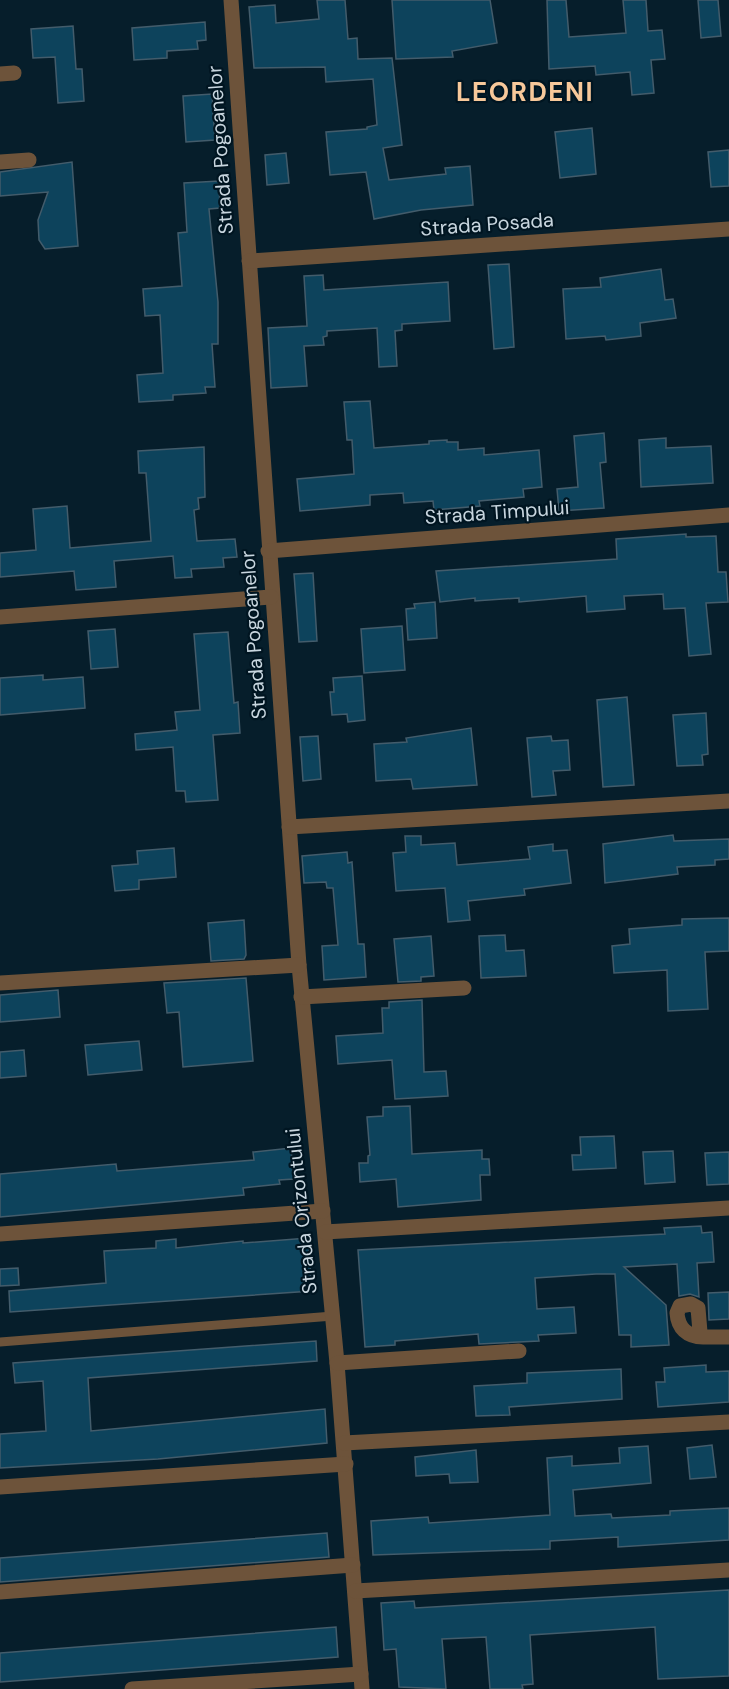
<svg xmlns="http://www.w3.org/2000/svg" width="729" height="1689" viewBox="0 0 729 1689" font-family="'DM Sans',sans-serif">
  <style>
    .building { fill: #0d435c; stroke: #435c6b; stroke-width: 1.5 }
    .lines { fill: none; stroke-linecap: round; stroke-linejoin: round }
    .lane { stroke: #6d533a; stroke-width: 9 }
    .street { stroke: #6d533a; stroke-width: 15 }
    .labels { text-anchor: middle; stroke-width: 4.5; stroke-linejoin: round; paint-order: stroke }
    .street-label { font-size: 20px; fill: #c8d6df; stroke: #001521 }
    .district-label { font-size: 26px; font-weight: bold; letter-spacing: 1.5px; fill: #f7c89a; stroke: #001521 }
  </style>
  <rect width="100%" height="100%" fill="#061e2b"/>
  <g class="building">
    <polygon points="317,0 345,0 348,39 357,38 358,59 392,58 402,145 383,148 389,180 446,174 445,168 470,166 473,205 421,210 374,219 366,172 330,175 326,132 367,129 367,127 377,125 373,79 326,82 325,67 254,68 249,7 275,5 276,23 319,19"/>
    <polygon points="392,0 490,0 497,43 452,51 453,57 396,59"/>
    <polygon points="547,0 566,0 569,37 626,33 623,0 646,0 648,31 662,30 665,59 651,60 654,93 632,95 630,72 596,75 595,66 549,69"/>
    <polygon points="698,0 718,0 721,36 701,38"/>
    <polygon points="205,22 206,40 197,41 198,49 167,51 167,58 134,60 132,28"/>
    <polygon points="73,26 76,69 82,69 84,101 58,103 55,57 33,58 31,29"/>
    <polygon points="212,94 215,140 186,142 183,96"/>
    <polygon points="592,128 596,174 560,178 555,132"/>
    <polygon points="729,150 729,186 711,187 708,152"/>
    <polygon points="286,153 289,183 267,185 265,155"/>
    <polygon points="72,162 78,246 45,249 39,240 38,220 48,192 0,196 0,172"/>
    <polygon points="219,181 220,208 209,209 218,302 218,344 212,344 215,387 205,387 206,393 173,395 173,400 139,402 137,375 163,373 160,315 145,316 143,289 182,286 178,233 187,232 184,183"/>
    <polygon points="509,264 514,347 494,349 488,265"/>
    <polygon points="661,269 665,300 673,299 676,318 640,323 641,336 606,340 605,336 566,339 563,289 601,287 600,278"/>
    <polygon points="323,275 324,290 448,282 450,321 402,324 402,330 395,331 397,366 379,367 377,328 327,331 327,336 323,337 324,345 304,346 307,386 271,388 268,328 307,326 304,276"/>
    <polygon points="370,401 374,448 429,444 429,441 447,440 447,442 458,442 458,450 484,448 484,455 539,450 542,487 523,489 524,497 479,501 480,506 434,510 433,501 404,503 403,493 370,495 370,505 300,511 297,479 354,474 352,440 347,440 344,402"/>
    <polygon points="604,433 606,462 600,463 604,508 559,511 557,489 578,487 574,436"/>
    <polygon points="666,438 666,448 711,446 713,483 641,487 639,440"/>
    <polygon points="204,447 205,497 198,498 199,509 194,510 197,541 235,539 237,557 223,558 224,567 191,569 192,577 175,578 173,556 114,561 116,587 76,590 74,571 0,577 0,553 36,550 33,509 67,506 70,548 151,541 146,473 139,473 138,451"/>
    <polygon points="686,534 686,537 716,536 718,572 726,572 728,602 706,603 711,654 689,656 685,608 664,609 663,594 624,596 625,609 587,612 586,596 519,602 519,598 475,601 475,598 440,602 436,571 617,559 616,539"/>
    <polygon points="313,573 317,641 299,642 294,574"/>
    <polygon points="435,602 437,638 408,640 406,609 415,608 414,604"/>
    <polygon points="402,626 405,670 364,673 361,629"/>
    <polygon points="115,629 118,667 91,669 88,631"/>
    <polygon points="228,632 234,703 238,702 240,733 213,735 218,800 186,802 185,791 176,791 173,747 136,750 135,734 177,730 175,712 200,710 194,634"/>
    <polygon points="43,675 43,680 83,677 85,708 0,715 0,678"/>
    <polygon points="362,676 365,720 348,722 347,714 332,715 330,692 334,692 333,678"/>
    <polygon points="627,697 634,785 603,787 597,700"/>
    <polygon points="706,713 708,754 702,755 703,765 677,766 673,715"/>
    <polygon points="471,728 477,785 413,789 411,779 376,781 374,744 407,742 406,738"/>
    <polygon points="318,736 321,779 303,781 300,737"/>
    <polygon points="551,736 552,741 568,740 570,770 553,771 556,795 532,797 527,738"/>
    <polygon points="673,835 674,841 729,839 729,859 715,860 715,865 677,867 678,874 605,883 603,844"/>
    <polygon points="405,836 421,836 421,845 455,843 457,865 530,859 528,847 553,844 553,851 567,850 571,883 524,889 525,895 468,901 470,920 448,922 445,888 396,891 393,853 406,852"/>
    <polygon points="174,848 176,877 139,880 139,889 115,891 112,866 138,864 137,851"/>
    <polygon points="347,852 348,863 352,862 358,944 364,944 366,977 324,980 322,946 338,945 333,888 327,888 326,882 304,883 302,856"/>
    <polygon points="729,918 729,951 705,952 708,1009 668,1011 667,970 614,973 612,946 630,944 629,929 682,925 682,919"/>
    <polygon points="244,920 246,955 244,959 211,961 208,923"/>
    <polygon points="505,935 506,951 524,950 526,976 481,978 479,936"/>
    <polygon points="431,936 434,976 421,977 421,981 398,982 394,939"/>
    <polygon points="246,978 253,1061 183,1067 179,1012 167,1013 164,983"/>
    <polygon points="58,990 60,1017 0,1022 0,995"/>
    <polygon points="422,1000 424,1072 446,1071 448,1096 395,1099 392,1060 338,1064 336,1036 383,1033 382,1008 389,1008 389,1002"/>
    <polygon points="139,1041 142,1070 88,1075 85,1045"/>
    <polygon points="24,1050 26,1076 0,1078 0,1052"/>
    <polygon points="410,1106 412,1154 482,1150 482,1159 489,1159 490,1175 480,1175 481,1200 398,1207 396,1179 360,1182 359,1163 368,1163 368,1156 370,1155 367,1117 383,1116 383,1107"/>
    <polygon points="614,1136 616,1168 573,1170 572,1155 581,1155 580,1137"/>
    <polygon points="291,1148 294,1179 279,1180 280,1184 243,1188 244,1195 0,1217 0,1174 116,1164 117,1171 254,1160 253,1152"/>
    <polygon points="673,1151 675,1182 645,1184 643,1152"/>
    <polygon points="729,1152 729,1184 707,1185 705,1153"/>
    <polygon points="701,1226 702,1233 712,1232 714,1262 697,1263 699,1297 690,1294 679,1296 677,1264 624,1267 666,1305 669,1345 631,1347 631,1335 619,1335 615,1274 596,1274 535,1278 537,1309 574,1307 576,1333 538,1335 539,1341 479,1344 478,1334 395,1341 395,1345 365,1347 358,1250 665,1234 664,1228"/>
    <polygon points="308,1238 312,1291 10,1312 9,1291 106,1283 104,1251 156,1248 156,1241 176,1239 176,1248 243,1241 243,1243"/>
    <polygon points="18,1268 19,1285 0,1286 0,1269"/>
    <polygon points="729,1292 729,1319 709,1320 708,1293"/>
    <polygon points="316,1341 317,1361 88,1378 91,1431 325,1409 327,1443 158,1459 0,1468 0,1434 46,1431 43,1381 15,1383 13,1363"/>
    <polygon points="706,1365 706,1372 729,1371 729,1402 658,1407 656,1382 665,1382 664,1368"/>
    <polygon points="621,1369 622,1399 509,1407 510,1415 476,1416 474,1386 527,1383 527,1373"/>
    <polygon points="712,1445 716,1477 690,1479 687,1448"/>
    <polygon points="648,1446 651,1483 573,1490 575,1516 611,1514 612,1518 670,1515 670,1511 729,1508 729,1540 618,1547 618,1537 550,1541 550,1549 373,1555 371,1521 428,1517 429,1523 550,1515 547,1458 572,1456 572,1466 620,1463 619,1448"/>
    <polygon points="476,1450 478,1482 450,1483 449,1474 416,1476 415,1457"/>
    <polygon points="327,1533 329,1557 0,1582 0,1558"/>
    <polygon points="729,1590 729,1676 658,1679 655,1627 530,1635 533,1684 522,1685 523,1689 490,1689 486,1637 442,1639 446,1689 399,1687 396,1649 384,1650 381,1603 414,1601 415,1608"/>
    <polygon points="336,1627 338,1657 0,1682 0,1653"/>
  </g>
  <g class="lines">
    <polyline class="lane" points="0,1342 333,1316"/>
    <g class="street">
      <polyline points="231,0 299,965 337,1363 362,1689"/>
      <polyline points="0,74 14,73"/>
      <polyline points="0,162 29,160"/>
      <polyline points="249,261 729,229"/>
      <polyline points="268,551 729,515"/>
      <polyline points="0,617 271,597"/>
      <polyline points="289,827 729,801"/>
      <polyline points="0,983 299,965"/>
      <polyline points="301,997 464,988"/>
      <polyline points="325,1232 729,1208"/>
      <polyline points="0,1234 323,1211"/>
      <path d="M703 1337C687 1337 678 1328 677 1313L680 1306 691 1304 698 1308 700 1332 703 1337H729"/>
      <polyline points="337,1363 519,1351"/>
      <polyline points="344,1443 729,1422"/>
      <polyline points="0,1487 346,1464"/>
      <polyline points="355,1591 729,1570"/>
      <polyline points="0,1592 353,1565"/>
      <polyline points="132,1689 361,1674"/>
    </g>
  </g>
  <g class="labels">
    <g class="street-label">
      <text transform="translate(220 150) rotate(-94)" y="7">Strada Pogoanelor</text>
      <text transform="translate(487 224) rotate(-4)" y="7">Strada Posada</text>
      <text transform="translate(497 512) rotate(-4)" y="7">Strada Timpului</text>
      <text transform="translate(253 635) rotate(-94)" y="7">Strada Pogoanelor</text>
      <text transform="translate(301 1211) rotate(-96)" y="7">Strada Orizontului</text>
    </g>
    <g class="district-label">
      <text x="525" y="101">LEORDENI</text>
    </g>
  </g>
</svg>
